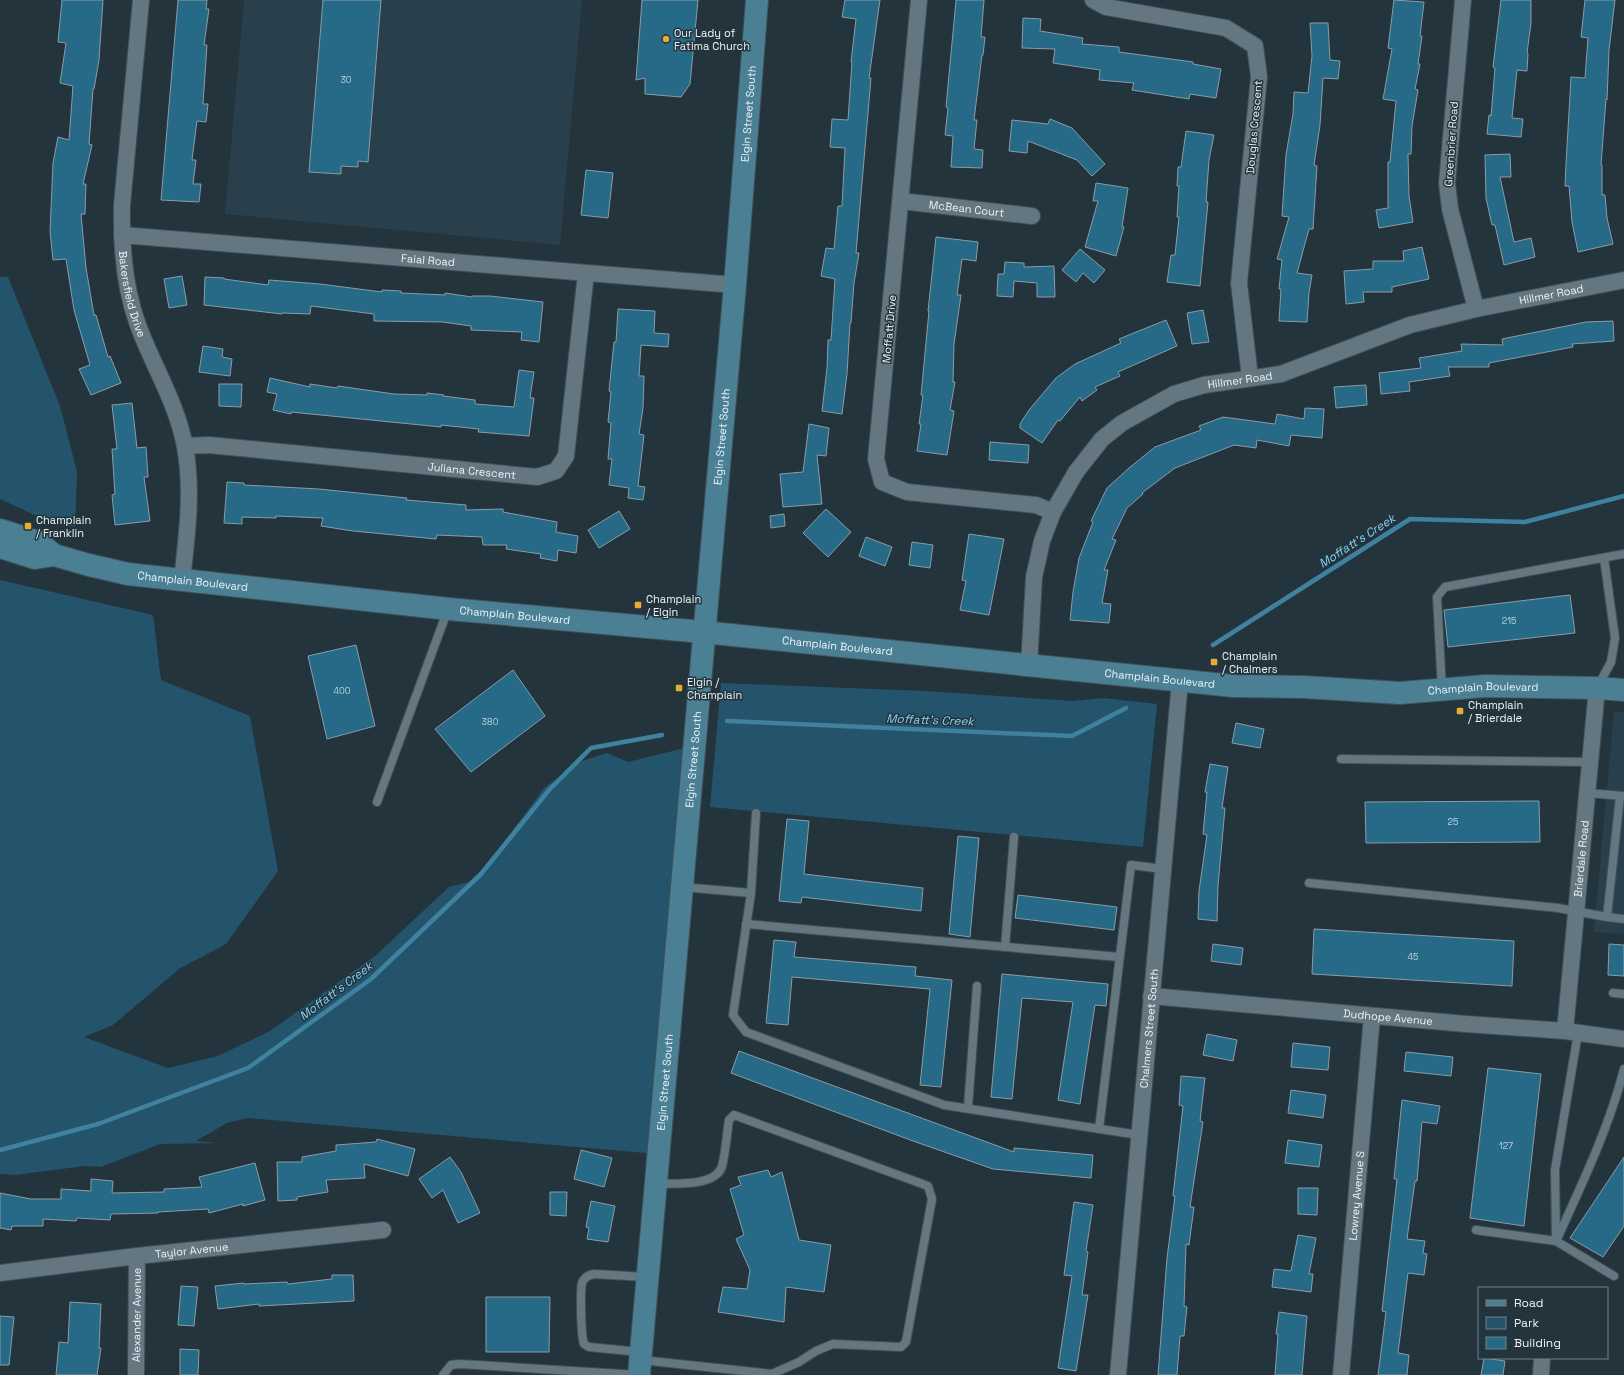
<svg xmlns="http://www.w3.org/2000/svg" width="1624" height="1375" viewBox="0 0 1624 1375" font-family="'Space Grotesk',sans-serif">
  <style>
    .built { fill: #29404c }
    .green { fill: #23546b }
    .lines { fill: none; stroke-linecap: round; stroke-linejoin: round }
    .stream { stroke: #3f819f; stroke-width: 4.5 }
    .building { fill: #266a87; stroke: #8a9ca6 }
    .lane-casing { stroke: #415056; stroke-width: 10 }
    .street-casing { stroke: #415056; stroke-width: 18 }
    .secondary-casing { stroke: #415056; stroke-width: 24 }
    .lane { stroke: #64767f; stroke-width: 8 }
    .street { stroke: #64767f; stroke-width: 16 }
    .secondary { stroke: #4a7f94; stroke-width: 22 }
    .poi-dot { fill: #e7ac36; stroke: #24343c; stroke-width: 1.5 }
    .labels { text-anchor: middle; stroke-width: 3; stroke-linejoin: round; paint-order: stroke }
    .number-label { font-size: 9px; fill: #b8d1dc }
    .poi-label { font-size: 11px; fill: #e9f3f8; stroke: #24343c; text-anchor: start }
    .street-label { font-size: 11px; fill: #e9f3f8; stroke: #24343c }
    .water-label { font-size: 12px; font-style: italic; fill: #88d2f6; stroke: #24343c }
  </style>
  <rect width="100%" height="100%" fill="#24343c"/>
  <g class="built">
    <polygon points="244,0 582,0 560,245 225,214"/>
    <polygon points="1614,711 1624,712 1624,934 1594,932"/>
  </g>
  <g class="green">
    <polygon points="0,277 8,277 60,406 77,472 75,527 41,518 0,499"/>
    <polygon points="0,580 153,615 161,680 250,716 278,871 226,944 179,969 113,1025 84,1037 168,1068 218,1056 270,1031 375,956 449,887 469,882 486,866 545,787 582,761 607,753 628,762 693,746 657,1154 248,1118 227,1123 196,1141 218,1143 160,1144 101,1167 85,1166 15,1175 0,1174"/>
    <polygon points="721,683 925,691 1072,701 1103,698 1157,704 1143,847 710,807"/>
  </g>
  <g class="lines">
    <g class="stream">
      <polyline points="1213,645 1410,519 1525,522 1624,496"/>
      <polyline points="727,721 1072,736 1126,708"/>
      <polyline points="0,1150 98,1124 248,1068 371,979 481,874 549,790 591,748 662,735"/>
    </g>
  </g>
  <g class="building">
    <polygon points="62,0 103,0 99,60 94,89 93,89 89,144 92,145 83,184 86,184 85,214 81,214 86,268 94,315 96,315 108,357 110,356 121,383 91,395 79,369 90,365 74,310 66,259 53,260 50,231 53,163 58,137 69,140 73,86 60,83 66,43 58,42"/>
    <polygon points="178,0 207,0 206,9 209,9 204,45 207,45 203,104 208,104 206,122 197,121 192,160 196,160 193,184 201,184 199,202 161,200"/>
    <polygon points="323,0 381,0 368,162 358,161 358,167 341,166 341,174 309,172"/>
    <polygon points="642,0 698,0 690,84 681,97 645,94 645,78 636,80"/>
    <polygon points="845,0 880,0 869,78 871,78 856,253 859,253 854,283 851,323 850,323 847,374 842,414 822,411 827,368 828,340 831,340 835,279 821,276 826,248 834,249 838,206 842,206 845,148 830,147 832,119 848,120 852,62 851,62 856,19 842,17"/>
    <polygon points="956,0 984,0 981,37 985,37 983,55 982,55 974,120 977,120 974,149 983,150 982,168 951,167 953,136 945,135 948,108 946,107"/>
    <polygon points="1394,0 1424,2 1420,36 1422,36 1418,64 1420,64 1415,89 1418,90 1412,126 1411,154 1408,154 1409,196 1413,222 1379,228 1376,210 1388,208 1388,162 1390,162 1396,101 1383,99 1392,49 1388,48"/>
    <polygon points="1501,0 1531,0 1531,23 1527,53 1528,53 1527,71 1517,70 1512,118 1523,119 1521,137 1487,134 1489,115 1491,116 1495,68 1493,67"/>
    <polygon points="1585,0 1615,0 1609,50 1607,100 1606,99 1601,165 1602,165 1602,195 1605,195 1607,218 1613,244 1578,252 1572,222 1569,186 1565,186 1566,164 1571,77 1585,78 1588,38 1581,37"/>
    <polygon points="1023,18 1041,19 1040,31 1083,38 1082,44 1119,47 1119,52 1193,62 1193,64 1221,69 1216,98 1190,94 1189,99 1132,90 1134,83 1099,80 1100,70 1053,63 1055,49 1022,48"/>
    <polygon points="1310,23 1328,23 1330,60 1340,61 1338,79 1323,78 1320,125 1314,165 1317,166 1313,229 1309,229 1297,273 1312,275 1309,293 1307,322 1279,321 1281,289 1279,289 1282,260 1277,259 1289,217 1282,216 1286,155 1293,114 1294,92 1308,93 1312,56"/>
    <polygon points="1050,119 1072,128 1105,164 1092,176 1077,160 1028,141 1027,153 1009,151 1012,120 1048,124"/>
    <polygon points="1186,131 1214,135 1209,160 1206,202 1208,202 1200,286 1167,282 1171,255 1175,255 1179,217 1177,217 1179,186 1177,186 1178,167 1181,167"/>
    <polygon points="1510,154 1511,177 1500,177 1514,242 1531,238 1535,257 1504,265 1495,225 1492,225 1486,198 1485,155"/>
    <polygon points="586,170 613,173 608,218 581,215"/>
    <polygon points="1096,183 1128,188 1122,227 1124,227 1116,256 1085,247 1098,201 1093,201"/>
    <polygon points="936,237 978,242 976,261 962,259 957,295 961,295 954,344 953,382 955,382 950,410 954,411 947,455 917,451 921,424 919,424 923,395 921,395 929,311 928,311"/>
    <polygon points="1422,247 1429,279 1392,287 1392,292 1363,292 1364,302 1346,304 1344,271 1373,269 1373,261 1404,261 1403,251"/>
    <polygon points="1080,249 1105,270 1094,283 1083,273 1076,282 1062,270"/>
    <polygon points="1005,262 1024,263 1024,267 1054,266 1055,297 1037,297 1037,283 1014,281 1013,297 997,296 998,274 1004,274"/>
    <polygon points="182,276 187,305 169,308 164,279"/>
    <polygon points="205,277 224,278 224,279 268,285 269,280 320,284 382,292 382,290 401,291 401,293 445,295 445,293 472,297 472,296 490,296 543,302 539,342 521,340 522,332 471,330 471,326 443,322 374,321 374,314 311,306 310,314 282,313 282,314 204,305"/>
    <polygon points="618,309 655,311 654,333 669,334 668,347 641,345 639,376 644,376 643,408 639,434 644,435 638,486 645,487 643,500 628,498 629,488 609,485 612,459 608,459 611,423 608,422 611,392 609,391 614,342 616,342"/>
    <polygon points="1203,310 1209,342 1192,344 1187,313"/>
    <polygon points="1166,320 1177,346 1118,372 1120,376 1095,387 1097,390 1082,401 1080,397 1060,421 1058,420 1042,443 1020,428 1020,424 1029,410 1056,378 1075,364 1121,343 1119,339"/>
    <polygon points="1613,321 1614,341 1572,344 1573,347 1489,363 1489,367 1448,367 1450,376 1409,382 1410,391 1381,394 1379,373 1421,368 1419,358 1462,351 1461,344 1503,345 1502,339 1586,322"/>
    <polygon points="203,346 223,349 222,357 232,359 230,376 199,372"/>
    <polygon points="519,370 534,372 530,398 534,398 529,436 478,432 479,429 441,425 441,427 291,412 291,414 273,410 277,394 267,392 270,378 310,387 310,384 337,388 338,386 394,394 427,395 427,393 444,395 443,396 475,400 475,404 514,407"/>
    <polygon points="219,384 242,384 241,407 219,406"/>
    <polygon points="1366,385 1367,405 1336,408 1334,387"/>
    <polygon points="132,403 137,448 146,447 148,477 144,477 150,521 115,525 112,495 115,494 112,449 117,449 112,405"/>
    <polygon points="1305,408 1324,409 1322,438 1291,435 1289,446 1257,440 1256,448 1234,445 1175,468 1142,493 1143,494 1127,508 1112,539 1116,540 1104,570 1108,570 1102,603 1111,604 1109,623 1070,620 1073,592 1079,558 1093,522 1091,521 1107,488 1129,468 1155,447 1201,430 1199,426 1223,417 1275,424 1277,414 1304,419"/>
    <polygon points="809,424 829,428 826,456 817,455 822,504 783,507 780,474 803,472"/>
    <polygon points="990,442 1029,445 1028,463 989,460"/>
    <polygon points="227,482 244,483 244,485 319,489 407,498 406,500 466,505 466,510 503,509 503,512 557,522 556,532 578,536 576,553 558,550 557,561 540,558 541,554 506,549 507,545 483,545 482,537 437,535 436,539 353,531 321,526 323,518 276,516 276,518 242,517 242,524 224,523"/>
    <polygon points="826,509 851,532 828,557 803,533"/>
    <polygon points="619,511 630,529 599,548 588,530"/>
    <polygon points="784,514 785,526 771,528 770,516"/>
    <polygon points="969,534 1004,539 989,615 960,610 966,581 962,580"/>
    <polygon points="866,537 892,547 885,566 859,556"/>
    <polygon points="912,542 933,545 930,568 909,565"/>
    <polygon points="1570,595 1575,633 1448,647 1444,610"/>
    <polygon points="356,645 375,726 327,739 308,656"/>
    <polygon points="513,670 545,716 471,772 435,729"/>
    <polygon points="1236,723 1264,729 1260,748 1232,743"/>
    <polygon points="1210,764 1228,767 1222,808 1225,808 1218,886 1217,921 1198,919 1199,891 1207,835 1203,834 1207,792 1205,792"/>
    <polygon points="1539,801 1540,842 1366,843 1365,802"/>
    <polygon points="787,819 809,821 804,874 923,888 921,911 802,897 801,903 779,901"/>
    <polygon points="958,836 979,838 970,937 949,934"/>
    <polygon points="1018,895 1117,907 1114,930 1015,918"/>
    <polygon points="1314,929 1514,941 1512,986 1312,974"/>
    <polygon points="774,940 796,942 794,957 916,967 915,976 952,980 941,1087 920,1085 930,989 792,977 788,1025 766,1023"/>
    <polygon points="1213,944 1243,948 1241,965 1211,961"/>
    <polygon points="1609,944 1624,945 1624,976 1608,975"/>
    <polygon points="1002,974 1108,984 1106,1006 1095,1005 1080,1104 1058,1100 1073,1002 1022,998 1012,1099 991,1097"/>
    <polygon points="1207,1034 1237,1040 1233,1061 1203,1055"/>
    <polygon points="1293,1043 1330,1047 1328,1070 1291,1067"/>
    <polygon points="739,1051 1014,1152 1014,1148 1093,1155 1091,1178 993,1169 913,1141 731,1073"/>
    <polygon points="1406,1052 1453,1057 1451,1076 1404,1071"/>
    <polygon points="1488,1068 1541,1074 1524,1226 1470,1218"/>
    <polygon points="1181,1076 1205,1078 1200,1121 1203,1122 1190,1207 1194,1207 1189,1245 1186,1244 1184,1306 1187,1307 1184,1336 1180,1336 1177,1375 1158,1375 1167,1258 1175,1196 1173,1196 1183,1106 1179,1105"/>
    <polygon points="1291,1090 1326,1095 1323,1118 1288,1113"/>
    <polygon points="1402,1100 1440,1106 1437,1124 1422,1122 1417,1181 1415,1181 1407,1239 1425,1241 1423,1253 1427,1254 1424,1275 1408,1273 1398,1353 1409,1355 1407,1375 1378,1375 1386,1312 1382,1311 1397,1179 1394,1179"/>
    <polygon points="377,1139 415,1149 408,1176 364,1164 365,1178 326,1180 328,1192 297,1197 297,1200 278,1201 277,1162 302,1162 302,1157 336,1151 336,1145 376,1142"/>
    <polygon points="1288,1140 1322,1145 1319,1167 1285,1163"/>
    <polygon points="581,1150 612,1158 604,1187 574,1179"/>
    <polygon points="450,1157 461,1172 480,1213 458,1223 443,1190 432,1198 419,1179"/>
    <polygon points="1624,1157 1624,1226 1603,1257 1570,1238"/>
    <polygon points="255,1163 265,1200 243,1206 243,1204 209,1213 208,1209 158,1212 158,1213 111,1214 110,1220 77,1218 76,1221 43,1219 43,1226 12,1226 11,1230 0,1228 0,1193 31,1199 61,1199 61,1189 91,1191 91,1179 113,1181 112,1193 164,1192 164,1189 202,1187 199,1177"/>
    <polygon points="768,1170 771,1177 782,1172 799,1240 831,1245 824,1292 786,1287 784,1322 718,1312 723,1287 747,1289 750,1270 736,1239 744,1235 730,1189 741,1185 738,1177"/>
    <polygon points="1298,1188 1318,1188 1317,1215 1298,1214"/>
    <polygon points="550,1192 567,1192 566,1216 550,1215"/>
    <polygon points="591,1201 615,1206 608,1242 587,1239 589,1228 586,1227"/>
    <polygon points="1074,1202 1093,1205 1086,1251 1088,1252 1082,1295 1088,1295 1076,1371 1058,1368 1072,1276 1064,1275"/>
    <polygon points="1298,1235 1316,1238 1309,1274 1313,1274 1311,1292 1272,1287 1274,1269 1291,1271"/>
    <polygon points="332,1275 353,1275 354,1301 259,1306 259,1304 218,1309 215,1286 244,1283 244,1284 287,1282 288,1284 332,1279"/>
    <polygon points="181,1286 198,1287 194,1326 178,1325"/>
    <polygon points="486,1297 550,1297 549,1352 486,1352"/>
    <polygon points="70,1302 101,1304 99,1348 101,1348 97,1375 56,1375 59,1342 68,1343"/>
    <polygon points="1279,1312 1307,1316 1302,1375 1275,1375 1278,1334 1276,1334"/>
    <polygon points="0,1316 14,1317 9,1365 0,1365"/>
    <polygon points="180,1349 199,1350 198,1375 180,1375"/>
    <polygon points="1484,1358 1505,1361 1503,1375 1481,1375"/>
  </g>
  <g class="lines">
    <defs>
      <g id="lane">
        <polyline points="1598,686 1611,662 1615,638 1604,558"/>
        <polyline points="1442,690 1437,597 1445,587 1624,554"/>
        <polyline points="1341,759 1590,762"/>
        <polyline points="1587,793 1624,796"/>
        <polyline points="377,802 448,609"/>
        <polyline points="1309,883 1558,908 1607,917 1620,796"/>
        <polyline points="682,887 751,893 733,1015 746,1032 944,1105 1139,1135"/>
        <polyline points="751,893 756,813"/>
        <polyline points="1607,917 1624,919"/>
        <polyline points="746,924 1119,957"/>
        <polyline points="1005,947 1014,837"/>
        <polyline points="1613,993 1624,994"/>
        <polyline points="968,1107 977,986"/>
        <polyline points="1099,1129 1131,865 1163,869"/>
        <polyline points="1476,1230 1556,1241 1614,1276"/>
        <path d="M1557 1239C1582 1184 1609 1128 1624 1069"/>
        <polyline points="1556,1241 1555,1170 1578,1033"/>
        <path d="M640 1352 589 1347 584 1344C581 1337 580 1292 582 1283 584 1277 589 1275 594 1274L646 1277"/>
        <path d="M641 1360 772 1374 799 1362 816 1351 833 1344 901 1347 906 1342 932 1199 928 1186 734 1115 729 1120C727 1132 725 1160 721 1169 711 1187 674 1183 656 1184"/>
        <polyline points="443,1375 451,1365 460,1364 638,1375"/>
      </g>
      <g id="street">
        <path id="s1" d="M141 0 122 205C121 245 124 287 138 325 153 366 177 403 185 447 193 491 187 535 182 580"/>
        <polyline points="919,0 876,459 882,482 907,492 1036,505 1053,512"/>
        <polyline points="1093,0 1106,7 1226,28 1255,46 1259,77 1239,283 1250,378"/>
        <polyline points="1463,0 1447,183 1450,209 1476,309"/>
        <path id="s2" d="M901 201 1032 216"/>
        <path id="s3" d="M122 235 735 285"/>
        <path id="s4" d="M185 446 209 445 537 477 556 471 566 456 586 273"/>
        <path id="s5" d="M1029 666 1034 577 1042 541 1053 512 1076 472 1102 439 1122 423 1174 394 1204 385 1281 374 1410 325 1476 309 1624 280"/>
        <path id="s6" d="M1151 996 1466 1024 1565 1031 1624 1039"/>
        <path id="s7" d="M1565 1031 1597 688"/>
        <path id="s8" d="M0 1273 137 1256 383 1230"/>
        <path id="s9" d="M136 1375 137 1256"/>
        <path id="s10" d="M1118 1375 1180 681"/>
        <path id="s11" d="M1341 1375 1372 1016"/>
        <polyline points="1541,1375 1542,1358"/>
      </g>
      <g id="secondary">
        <path id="s12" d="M0 530 38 542 54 555 89 565 128 574 449 609 703 632 1234 686 1304 687 1400 693 1485 686 1597 688 1624 690"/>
        <polyline points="0,547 35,558 54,555"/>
        <path id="s13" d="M639 1375 735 285 757 0"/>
      </g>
    </defs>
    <use href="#lane" class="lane-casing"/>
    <use href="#street" class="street-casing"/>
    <use href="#secondary" class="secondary-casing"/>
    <use href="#lane" class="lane"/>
    <use href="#street" class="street"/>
    <use href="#secondary" class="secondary"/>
  </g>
  <g class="poi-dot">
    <circle cx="666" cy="39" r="4"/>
    <rect x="24" y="522" width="8" height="8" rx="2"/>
    <rect x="634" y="601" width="8" height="8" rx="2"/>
    <rect x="1210" y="658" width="8" height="8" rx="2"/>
    <rect x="675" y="684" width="8" height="8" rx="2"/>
    <rect x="1456" y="707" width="8" height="8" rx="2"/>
  </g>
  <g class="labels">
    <g class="number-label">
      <text x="346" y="83">30</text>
      <text x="1509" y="624">215</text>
      <text x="342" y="694">400</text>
      <text x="490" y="725">380</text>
      <text x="1453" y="825">25</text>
      <text x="1413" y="960">45</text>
      <text x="1506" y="1149">127</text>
    </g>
    <g class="poi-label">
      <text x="674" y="37">Our Lady of<tspan x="674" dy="13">Fatima Church</tspan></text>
      <text x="36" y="524">Champlain<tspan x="36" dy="13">/ Franklin</tspan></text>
      <text x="646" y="603">Champlain<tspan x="646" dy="13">/ Elgin</tspan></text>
      <text x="1222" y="660">Champlain<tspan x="1222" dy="13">/ Chalmers</tspan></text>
      <text x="687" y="686">Elgin /<tspan x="687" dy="13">Champlain</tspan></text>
      <text x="1468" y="709">Champlain<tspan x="1468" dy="13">/ Brierdale</tspan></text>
    </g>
    <g class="street-label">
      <text dy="4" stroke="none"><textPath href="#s13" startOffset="1266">Elgin Street South</textPath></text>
      <text transform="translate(1254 127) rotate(-85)" y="4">Douglas Crescent</text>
      <text transform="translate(1451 144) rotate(-86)" y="4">Greenbrier Road</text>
      <text dy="4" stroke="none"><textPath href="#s2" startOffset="66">McBean Court</textPath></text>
      <text dy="4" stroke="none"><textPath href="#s3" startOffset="307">Faial Road</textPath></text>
      <text dy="4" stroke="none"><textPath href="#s1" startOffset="296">Bakersfield Drive</textPath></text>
      <text dy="4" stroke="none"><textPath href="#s5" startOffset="722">Hillmer Road</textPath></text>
      <text transform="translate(889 329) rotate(-85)" y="4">Moffatt Drive</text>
      <text dy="4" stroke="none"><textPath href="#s5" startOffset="398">Hillmer Road</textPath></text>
      <text dy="4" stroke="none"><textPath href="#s13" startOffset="942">Elgin Street South</textPath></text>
      <text dy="4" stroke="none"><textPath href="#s4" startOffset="288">Juliana Crescent</textPath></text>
      <text dy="4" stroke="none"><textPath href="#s12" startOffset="202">Champlain Boulevard</textPath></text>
      <text dy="4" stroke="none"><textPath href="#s12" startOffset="526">Champlain Boulevard</textPath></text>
      <text dy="4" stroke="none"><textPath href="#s12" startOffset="850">Champlain Boulevard</textPath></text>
      <text dy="4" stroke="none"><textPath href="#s12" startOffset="1174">Champlain Boulevard</textPath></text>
      <text dy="4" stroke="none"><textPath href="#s12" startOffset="1498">Champlain Boulevard</textPath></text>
      <text dy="4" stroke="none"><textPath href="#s13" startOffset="618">Elgin Street South</textPath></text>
      <text dy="4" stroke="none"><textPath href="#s7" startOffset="173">Brierdale Road</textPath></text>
      <text dy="4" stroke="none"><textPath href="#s6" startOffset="238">Dudhope Avenue</textPath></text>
      <text dy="4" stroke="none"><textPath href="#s10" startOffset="348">Chalmers Street South</textPath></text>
      <text dy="4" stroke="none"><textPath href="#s13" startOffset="294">Elgin Street South</textPath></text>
      <text dy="4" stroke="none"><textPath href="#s11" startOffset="180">Lowrey Avenue S</textPath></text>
      <text dy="4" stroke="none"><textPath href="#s8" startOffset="193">Taylor Avenue</textPath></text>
      <text dy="4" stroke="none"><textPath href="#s9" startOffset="60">Alexander Avenue</textPath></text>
    </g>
    <g class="water-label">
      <text transform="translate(1357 541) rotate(-33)" y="4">Moffatt's Creek</text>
      <text transform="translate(930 720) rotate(2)" y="4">Moffatt's Creek</text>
      <text transform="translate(336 991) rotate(-37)" y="4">Moffatt's Creek</text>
    </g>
  </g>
  <rect x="1478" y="1287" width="130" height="72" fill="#24343c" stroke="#738087"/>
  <rect x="1486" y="1300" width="20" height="6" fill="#4a7f94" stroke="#738087"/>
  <text x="1514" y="1307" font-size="12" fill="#e9f3f8">Road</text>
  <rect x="1486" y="1317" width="20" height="12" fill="#23546b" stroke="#738087"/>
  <text x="1514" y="1327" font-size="12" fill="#e9f3f8">Park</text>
  <rect x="1486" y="1337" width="20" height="12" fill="#266a87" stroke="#738087"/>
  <text x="1514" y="1347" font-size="12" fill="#e9f3f8">Building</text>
</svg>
